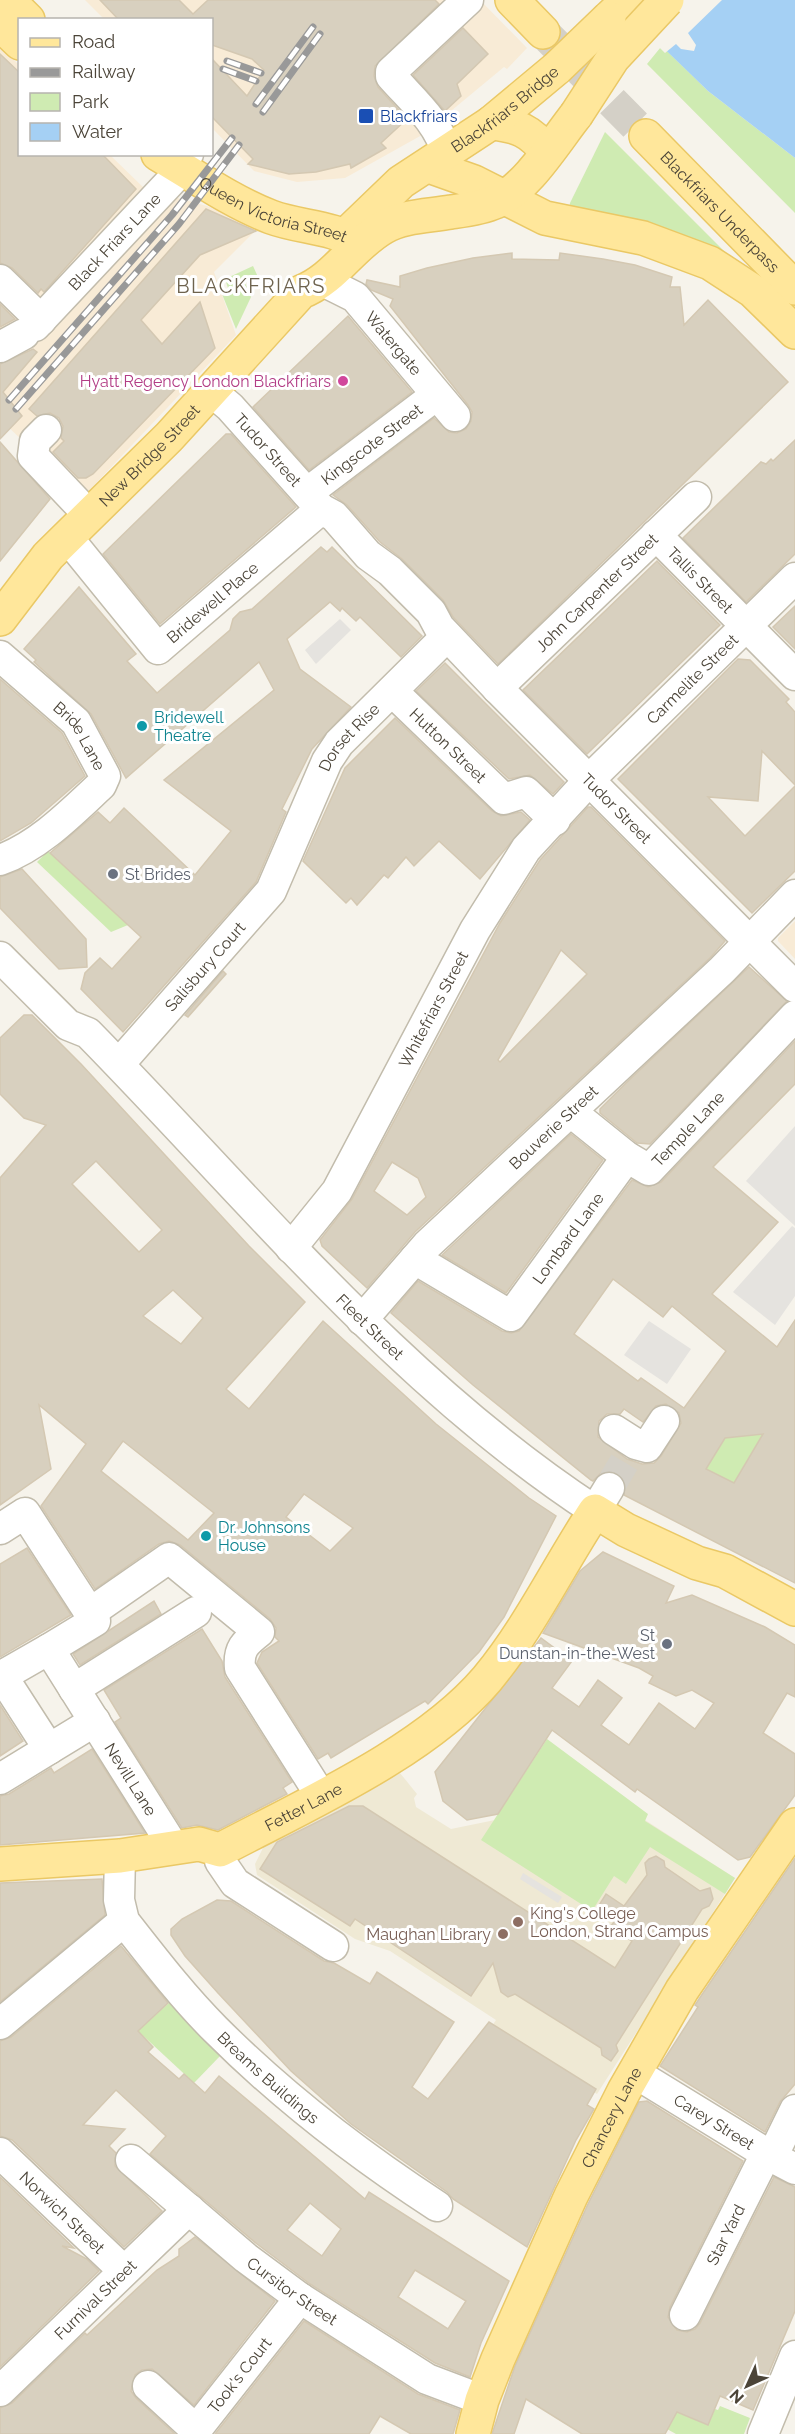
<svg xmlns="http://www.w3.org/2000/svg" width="795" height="2434" viewBox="0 0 795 2434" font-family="Raleway,sans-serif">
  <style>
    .commercial { fill: #f8ebd6 }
    .education { fill: #efe9d4 }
    .green { fill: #cfebb2 }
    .parking { fill: #e5e3df }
    .water { fill: #a5d0f4 }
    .pier { fill: #f6f3eb }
    .building { fill: #d8d0bf; stroke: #d4c8b2; stroke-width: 1.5; fill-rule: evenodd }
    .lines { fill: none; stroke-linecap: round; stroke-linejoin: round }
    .minor-tunnel { stroke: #d4d0c7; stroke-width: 30; stroke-dasharray: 30 15; stroke-linecap: butt }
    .major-tunnel { stroke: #d4d0c7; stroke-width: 33; stroke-dasharray: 33 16; stroke-linecap: butt }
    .minor-casing { stroke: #c2bcac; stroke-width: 33 }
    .major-casing { stroke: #eac865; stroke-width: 36 }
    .minor { stroke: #fff; stroke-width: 30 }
    .major { stroke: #ffe79b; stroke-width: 33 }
    .rail-casing { stroke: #999; stroke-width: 7 }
    .rail { stroke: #fff; stroke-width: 4.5; stroke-dasharray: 14; stroke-linecap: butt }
    .major-bridge-casing { stroke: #eac865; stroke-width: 36; stroke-linecap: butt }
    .major-bridge { stroke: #ffe79b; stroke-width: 33 }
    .transit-dot { fill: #1a4fb4; stroke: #fff; stroke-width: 2 }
    .hotel-dot { fill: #d1479c; stroke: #fff; stroke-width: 2 }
    .culture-dot { fill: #0f9aa8; stroke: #fff; stroke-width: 2 }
    .worship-dot { fill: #6b7280; stroke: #fff; stroke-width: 2 }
    .education-dot { fill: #8d6e63; stroke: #fff; stroke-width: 2 }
    .labels { text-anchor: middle; stroke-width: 6; stroke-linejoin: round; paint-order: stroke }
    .street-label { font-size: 16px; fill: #4b4438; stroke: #fff }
    .transit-label { font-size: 16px; fill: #164399; stroke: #fff; text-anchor: start }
    .hotel-label { font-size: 16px; fill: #b23c85; stroke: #fff; text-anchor: end }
    .culture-label { font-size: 16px; fill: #0d838f; stroke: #fff; text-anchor: start }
    .worship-label { font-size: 16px; fill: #5b616d; stroke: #fff; text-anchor: start }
    .education-label { font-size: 16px; fill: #785e54; stroke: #fff; text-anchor: start }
    .quarter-label { font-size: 20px; letter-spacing: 1.5px; fill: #6e634e; stroke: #fff }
  </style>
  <rect width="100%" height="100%" fill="#f6f3eb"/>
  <g class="commercial">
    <polygon points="85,0 480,0 527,48 507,69 504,67 422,135 345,178 297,182 254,171 212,128 212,20 104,19"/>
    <polygon points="0,46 19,65 20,154 110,155 145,189 207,206 258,228 214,272 236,335 82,498 0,419"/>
    <polygon points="795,921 795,959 778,941 778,938"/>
  </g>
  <polygon class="education" points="400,1773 417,1794 414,1798 416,1807 451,1829 495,1820 506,1803 645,1820 735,1878 597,2094 492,2026 496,2020 390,1951 355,1939 257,1875 255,1864 264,1846"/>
  <g class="green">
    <polygon points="665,42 667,51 708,91 795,158 795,213 647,64"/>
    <polygon points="605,132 734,261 568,218 570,203"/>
    <polygon points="253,266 258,277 245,283 251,297 236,329 222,294 229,291 225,279"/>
    <polygon points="48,851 128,925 111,932 37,862"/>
    <polygon points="766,1429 739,1474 734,1489 721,1483 718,1475 706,1469 725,1438"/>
    <polygon points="547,1739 648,1814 645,1821 735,1878 725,1894 650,1847 626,1884 614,1876 592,1911 481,1840"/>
    <polygon points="170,2002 221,2055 194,2083 138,2031"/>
    <polygon points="720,2406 750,2418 744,2434 676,2434 658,2424 664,2407 708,2425 715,2409 718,2410"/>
  </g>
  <g class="parking">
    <polygon points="340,619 351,630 316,664 305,650"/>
    <polygon points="795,1126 795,1226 746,1181"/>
    <polygon points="792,1226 795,1228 795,1296 775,1325 733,1292"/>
    <polygon points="649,1321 691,1349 667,1384 624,1355"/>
    <polygon points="523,1873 562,1897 558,1903 520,1879"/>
  </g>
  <polygon class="water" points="614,0 795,0 795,158 708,91"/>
  <polygon class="pier" points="611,0 722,0 688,33 696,45 694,51 681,49 676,44 665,53"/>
  <g class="building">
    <polygon points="100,0 179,0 193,14 208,0 435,0 439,4 375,66 374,76 378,87 407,119 381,143 386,148 351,168 350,164 316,172 289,174 248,164 253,159 212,117 212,59 247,96 264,70 252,59 212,45 212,20 119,20"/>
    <polygon points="463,28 488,54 457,84 461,96 445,111 413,75"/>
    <polygon points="0,54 20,73 20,154 102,154 136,189 44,292 41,289 38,293 12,268 0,263"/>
    <polygon points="206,209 256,231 200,255 141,320 162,344 200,302 215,348 93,474 86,478 78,478 53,452 64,441 61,438 63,426 59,418 50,413 37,416 29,409"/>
    <polygon points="512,253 512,259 559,260 560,253 603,259 635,265 672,277 670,287 680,287 684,325 708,300 788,382 498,664 453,617 443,600 402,559 380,542 347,505 333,495 434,418 449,432 457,433 466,429 471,421 472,412 468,405 390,306 393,299 371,290 366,284 367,280 400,287 400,276 427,268 473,258"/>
    <polygon points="0,304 15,319 0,327"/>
    <polygon points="348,316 412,392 309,470 253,407"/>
    <polygon points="33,349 37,352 3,392 22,416 0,439 0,364"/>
    <polygon points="226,434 231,434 296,507 160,624 103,554"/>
    <polygon points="795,440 795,554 746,602 683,538 761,462 766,464 771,459 773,461"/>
    <polygon points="0,442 50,499 0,561"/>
    <polygon points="321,547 327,552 332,547 422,636 401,657 360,617 356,621 342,608 340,611 330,602 287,639 300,669 351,707 312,749 282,809 286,812 256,882 123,1032 81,989 85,973 100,958 112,969 141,937 50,853 98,812 110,823 124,808 195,875 231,831 164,780 274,690 259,662 126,778 91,714 34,662 36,660 24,649 79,587 136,654 127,661 157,693 230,630 233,619 240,612 252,609"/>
    <polygon points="657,561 720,625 587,754 523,690"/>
    <polygon points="795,606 795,649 773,627"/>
    <polygon points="738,659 750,660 789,699 786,702 795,712 795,785 762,751 758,801 708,797 745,836 795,786 795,871 752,913 618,779"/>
    <polygon points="445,663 564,782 553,794 530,775 509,779 416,691"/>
    <polygon points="0,679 62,733 85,776 31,823 0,841"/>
    <polygon points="395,718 492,811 501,816 521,812 530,820 480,879 439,841 414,866 406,857 388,878 384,875 357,905 351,898 346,903 303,861 345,768"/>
    <path d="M588 807H591L725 941 710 958 415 1232 367 1288 322 1246 320 1240 352 1199 500 923 540 860ZM561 950 587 974 500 1062 498 1060ZM392 1162 418 1178 426 1197 407 1215 374 1191Z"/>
    <polygon points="22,869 86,939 87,967 59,969 0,908 0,877"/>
    <polygon points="749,967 787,1001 650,1144 637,1143 600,1113 600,1109 626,1083"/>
    <polygon points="223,971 226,974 188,1017 185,1015"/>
    <path d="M24 1015H32L81 1064 249 1246 305 1302 226 1389 249 1409 323 1321 436 1424 529 1498 556 1516 504 1617 479 1652 428 1704 425 1701 331 1758 328 1753 318 1759 257 1663 262 1652 279 1641 275 1637 276 1628 270 1619 180 1545 169 1541 159 1544 95 1589 41 1506 86 1444 39 1405 51 1469 0 1505V1178L46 1125 24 1118 0 1094V1038ZM96 1161 162 1230 139 1252 72 1184ZM173 1290 203 1318 181 1344 143 1316ZM123 1441 214 1513 188 1540 101 1471ZM304 1494 353 1528 330 1551 286 1517Z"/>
    <path d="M795 1041V1084L713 1167 778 1222 712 1294 777 1347 795 1320V1583L624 1495V1480L617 1473H601L593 1481 591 1480 473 1385 391 1313 418 1281 502 1331 511 1333 519 1331 632 1180 648 1187 661 1182ZM613 1279 663 1317 672 1306 726 1351 684 1408 641 1378 638 1381 574 1334ZM666 1404 679 1413 681 1423 661 1456 654 1463 642 1464 627 1459 598 1437 599 1421 607 1414H620L624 1409 643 1422 656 1406ZM763 1434 734 1483 706 1469 725 1438Z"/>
    <polygon points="571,1134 603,1160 506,1293 442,1255"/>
    <polygon points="27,1548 71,1615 0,1657 0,1564"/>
    <polygon points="603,1552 674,1586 666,1603 692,1595 765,1627 795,1645 795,1697 787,1693 763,1733 795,1754 795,1795 750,1857 738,1860 637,1789 635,1792 552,1730 498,1814 467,1820 443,1801 435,1772 541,1638 572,1661 552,1688 579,1707 598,1680 622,1698 601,1725 629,1745 659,1703 695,1729 714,1703 692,1690 676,1696 649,1683 653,1676 639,1668 543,1633 580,1571"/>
    <polygon points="154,1601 161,1614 80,1665 73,1654"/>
    <polygon points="202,1629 222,1661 225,1677 292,1782 283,1788 287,1794 218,1830 197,1825 182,1828 115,1722 121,1718 104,1690"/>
    <polygon points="0,1705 23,1741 0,1756"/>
    <polygon points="92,1749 145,1833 0,1845 0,1796 9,1794 51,1768 54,1773"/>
    <polygon points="349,1806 363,1806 615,1968 632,1941 610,1927 614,1922 596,1910 606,1894 624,1906 647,1875 645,1863 649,1859 656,1856 664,1861 665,1867 700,1891 710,1888 713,1899 709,1906 702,1909 616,2045 618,2051 611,2061 602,2055 601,2048 515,1994 508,1997 501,1992 493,1963 471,1996 355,1919 350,1926 260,1869 277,1842"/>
    <polygon points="795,1858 795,2084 780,2102 765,2132 660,2066 698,2007 695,2005 701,1996"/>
    <polygon points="102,1879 105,1915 0,2002 0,1883"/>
    <polygon points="217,1900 231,1901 324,1961 334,1963 370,1984 377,1972 454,2022 412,2087 428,2099 489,2022 596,2089 587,2105 594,2109 576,2140 527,2247 453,2199 447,2192 351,2124 291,2071 218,1993 185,1956 171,1935 171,1929 182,1919"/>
    <path d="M121 1946 168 2003 138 2031 153 2047 148 2052 179 2079 184 2074 205 2093 219 2076 365 2199 369 2192 509 2281 481 2343 470 2377 435 2363 310 2284 257 2244 150 2154 166 2136 116 2090 83 2125 125 2129 109 2146 116 2153 115 2166 162 2211 124 2247 12 2140 0 2136V2041L11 2037ZM310 2203 341 2229 322 2256 287 2230ZM415 2270 466 2301 448 2329 398 2297Z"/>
    <polygon points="647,2101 743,2161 670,2307 668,2317 677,2330 687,2332 695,2329 700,2323 774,2177 795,2187 795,2311 753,2410 720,2396 708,2425 677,2412 665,2434 582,2434 526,2399 514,2434 492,2434 515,2366 588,2204 639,2102"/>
    <polygon points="0,2177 74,2248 62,2246 87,2259 99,2271 0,2367"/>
    <polygon points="195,2237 275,2301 194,2405 152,2369 142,2370 135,2375 131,2391 136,2398 175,2434 0,2434 0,2408 12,2403 85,2333 87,2335 157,2270 179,2256 179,2249"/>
    <polygon points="304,2321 418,2394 460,2410 453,2434 411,2434 380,2416 369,2434 215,2434"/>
  </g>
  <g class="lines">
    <polyline class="minor-tunnel" points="609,1488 628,1456"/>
    <polyline class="major-tunnel" points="543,32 646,136"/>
    <defs>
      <g id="minor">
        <path d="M447 154C439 122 412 100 391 76V72L468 0"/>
        <polyline points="0,280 41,320"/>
        <path id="s1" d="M323 281 355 297 455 416"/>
        <path id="s2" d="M35 326 173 179 188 154"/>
        <polyline points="0,347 24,334"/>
        <path id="s3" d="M211 391 230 407 321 509 334 516 368 555 390 571 431 612 439 627 497 688 795 987"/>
        <polyline points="46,430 35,441 33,456 89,515"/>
        <path id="s4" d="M307 493 435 396"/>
        <path id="s5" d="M656 535 795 675"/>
        <path id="s6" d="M67 537 158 649 321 509"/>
        <path id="s7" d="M0 656 76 722 105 776 101 785C71 813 39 846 0 860"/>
        <path id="s8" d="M497 688 696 497"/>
        <path id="s9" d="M392 691 504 799 526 792 555 820"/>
        <path id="s10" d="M0 957 68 1025 88 1033C251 1199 399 1383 595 1511L609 1488"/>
        <path id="s11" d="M119 1064 271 891 327 761 339 743 447 636"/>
        <path id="s12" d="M571 1112 627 1157 649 1170 795 1016"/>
        <path id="s13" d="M291 1248 337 1191 475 930 526 849 596 773 795 578"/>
        <path id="s14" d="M415 1259 511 1316 627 1157"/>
        <path id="s15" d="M362 1320 427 1245 722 970 795 895"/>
        <polyline points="614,1430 636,1444 647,1447 664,1421"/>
        <path id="s16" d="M0 1529 25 1513 95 1621 49 1649 168 1838"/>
        <path d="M87 1608H97L169 1558 259 1632C245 1643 238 1649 240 1668L321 1796"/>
        <polyline points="49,1649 2,1676 49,1749 95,1721"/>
        <polyline points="74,1689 196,1612"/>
        <polyline points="0,1779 49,1749"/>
        <polyline points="220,1850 220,1861 235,1883 333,1946"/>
        <path id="s17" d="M120 1856 119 1900 124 1921C153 1958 182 1996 215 2029 282 2096 357 2154 437 2206"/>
        <polyline points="0,2024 124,1921"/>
        <path id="s18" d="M635 2073 772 2157 795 2169"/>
        <path id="s19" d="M0 2153 124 2271"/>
        <polyline points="772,2157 795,2110"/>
        <path id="s20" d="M131 2160 246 2258 300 2298 427 2379 472 2396"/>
        <path id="s21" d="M685 2315 766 2154"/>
        <path id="s22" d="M148 2386 196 2430 300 2298"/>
        <path id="s23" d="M0 2391 189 2209"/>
        <polyline points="763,2434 795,2356"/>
      </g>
      <g id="major">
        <polyline points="8,0 28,20"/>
        <polyline points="512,0 543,32"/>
        <polyline points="609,18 628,0"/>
        <polyline points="0,24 20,43"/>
        <path d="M491 123C516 125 532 131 546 152"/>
        <path id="s24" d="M646 136 795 288"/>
        <path id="s25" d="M158 154C195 176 232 202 271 217 301 228 332 226 359 244"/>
        <polyline points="429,166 474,182 545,218 643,238 710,263 753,291 795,332"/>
        <path id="s26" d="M347 234 401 182 491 123 557 68"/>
        <path id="s27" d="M0 619 48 556 169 437 301 292C335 279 352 245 384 227 403 216 428 216 451 212 465 210 482 208 495 202 526 190 556 140 576 115"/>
        <path id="s28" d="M0 1864 120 1856 199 1844 220 1850C305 1805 425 1752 487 1679 530 1627 558 1567 595 1511L626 1530 697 1563 725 1571 795 1609"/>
        <path id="s29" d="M473 2434 482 2400 498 2359 571 2196 624 2091 682 1990 795 1825"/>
      </g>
    </defs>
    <use href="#minor" class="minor-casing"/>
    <use href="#major" class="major-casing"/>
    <use href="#minor" class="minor"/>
    <use href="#major" class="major"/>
    <defs>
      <g id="rail">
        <polyline points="227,61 261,73"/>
        <polyline points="223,69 256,81"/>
        <polyline points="256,104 313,27"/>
        <polyline points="263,112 320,34"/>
        <polyline points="9,400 172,215 232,138"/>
        <polyline points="16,409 179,224 239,145"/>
      </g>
    </defs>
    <use href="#rail" class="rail-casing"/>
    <use href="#rail" class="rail"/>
    <defs>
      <g id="major-bridge">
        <polyline points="557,68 609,18"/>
        <polyline points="576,115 613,58 667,0"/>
      </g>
    </defs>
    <use href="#major-bridge" class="major-bridge-casing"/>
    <use href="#major-bridge" class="major-bridge"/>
  </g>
  <rect class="transit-dot" x="358" y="108" width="16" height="16" rx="3"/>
  <circle class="hotel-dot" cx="343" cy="381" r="6"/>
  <g class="culture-dot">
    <circle cx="142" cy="726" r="6"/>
    <circle cx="206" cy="1536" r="6"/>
  </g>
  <g class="worship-dot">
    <circle cx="113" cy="874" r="6"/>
    <circle cx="667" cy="1644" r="6"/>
  </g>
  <g class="education-dot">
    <circle cx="518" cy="1922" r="6"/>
    <circle cx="503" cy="1934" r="6"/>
  </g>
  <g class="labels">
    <g class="street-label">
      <text dy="6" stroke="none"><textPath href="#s26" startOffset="202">Blackfriars Bridge</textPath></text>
      <text dy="6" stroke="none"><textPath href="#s25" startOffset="129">Queen Victoria Street</textPath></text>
      <text dy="6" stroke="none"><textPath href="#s24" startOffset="106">Blackfriars Underpass</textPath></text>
      <text dy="6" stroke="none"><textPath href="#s2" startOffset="116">Black Friars Lane</textPath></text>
      <text dy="6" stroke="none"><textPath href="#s1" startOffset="96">Watergate</textPath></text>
      <text dy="6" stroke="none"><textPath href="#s4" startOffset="81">Kingscote Street</textPath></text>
      <text dy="6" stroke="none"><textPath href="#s3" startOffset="82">Tudor Street</textPath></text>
      <text dy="6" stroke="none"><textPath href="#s27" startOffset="222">New Bridge Street</textPath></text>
      <text dy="6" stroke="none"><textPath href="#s5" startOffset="63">Tallis Street</textPath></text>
      <text dy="6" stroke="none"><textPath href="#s8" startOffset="138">John Carpenter Street</textPath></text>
      <text dy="6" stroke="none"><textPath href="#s6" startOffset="216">Bridewell Place</textPath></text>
      <text dy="6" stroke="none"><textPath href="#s13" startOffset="702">Carmelite Street</textPath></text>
      <text dy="6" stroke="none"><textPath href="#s7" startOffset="114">Bride Lane</textPath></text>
      <text dy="6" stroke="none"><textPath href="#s11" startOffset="404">Dorset Rise</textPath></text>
      <text dy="6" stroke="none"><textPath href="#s9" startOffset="78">Hutton Street</textPath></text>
      <text dy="6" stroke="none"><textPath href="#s3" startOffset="584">Tudor Street</textPath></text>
      <text dy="6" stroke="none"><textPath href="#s11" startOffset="130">Salisbury Court</textPath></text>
      <text dy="6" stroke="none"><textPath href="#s13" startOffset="279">Whitefriars Street</textPath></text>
      <text dy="6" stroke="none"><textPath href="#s15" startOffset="272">Bouverie Street</textPath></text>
      <text dy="6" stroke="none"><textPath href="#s12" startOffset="154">Temple Lane</textPath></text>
      <text dy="6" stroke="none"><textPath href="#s14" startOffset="208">Lombard Lane</textPath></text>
      <text dy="6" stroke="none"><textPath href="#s10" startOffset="525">Fleet Street</textPath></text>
      <text dy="6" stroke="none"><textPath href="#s16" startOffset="366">Nevill Lane</textPath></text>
      <text dy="6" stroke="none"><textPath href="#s28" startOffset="316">Fetter Lane</textPath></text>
      <text dy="6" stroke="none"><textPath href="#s17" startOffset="279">Breams Buildings</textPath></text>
      <text dy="6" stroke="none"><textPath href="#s29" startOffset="346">Chancery Lane</textPath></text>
      <text dy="6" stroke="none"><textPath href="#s18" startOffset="93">Carey Street</textPath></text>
      <text dy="6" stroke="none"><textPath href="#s19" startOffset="86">Norwich Street</textPath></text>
      <text dy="6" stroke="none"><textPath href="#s21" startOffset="90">Star Yard</textPath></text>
      <text dy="6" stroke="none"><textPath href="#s20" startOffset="208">Cursitor Street</textPath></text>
      <text dy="6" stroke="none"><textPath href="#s23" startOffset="132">Furnival Street</textPath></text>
      <text dy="6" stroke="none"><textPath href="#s22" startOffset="135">Took's Court</textPath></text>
    </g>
    <g class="transit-label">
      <text x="380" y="122">Blackfriars</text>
    </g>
    <g class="hotel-label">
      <text x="331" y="387">Hyatt Regency London Blackfriars</text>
    </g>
    <g class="culture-label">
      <text x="154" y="723">Bridewell<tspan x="154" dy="18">Theatre</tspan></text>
      <text x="218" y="1533">Dr. Johnsons<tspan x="218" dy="18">House</tspan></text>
    </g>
    <g class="worship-label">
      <text x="125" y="880">St Brides</text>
      <text x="655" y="1641" text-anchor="end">St<tspan x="655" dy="18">Dunstan-in-the-West</tspan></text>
    </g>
    <g class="education-label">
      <text x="530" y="1919">King's College<tspan x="530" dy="18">London, Strand Campus</tspan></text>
      <text x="491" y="1940" text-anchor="end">Maughan Library</text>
    </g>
    <g class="quarter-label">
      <text x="251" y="293">BLACKFRIARS</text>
    </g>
  </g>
  <rect x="18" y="18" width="195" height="138" fill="#ffffff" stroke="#b7b4af" stroke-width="1.5"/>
  <rect x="30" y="38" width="30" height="9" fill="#ffe79b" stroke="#b7b4af" stroke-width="1.5"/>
  <text x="72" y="48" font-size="18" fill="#4b4438">Road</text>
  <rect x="30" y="68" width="30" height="9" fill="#999999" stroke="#b7b4af" stroke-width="1.5"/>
  <text x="72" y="78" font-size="18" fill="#4b4438">Railway</text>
  <rect x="30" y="93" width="30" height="18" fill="#cfebb2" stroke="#b7b4af" stroke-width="1.5"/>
  <text x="72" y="108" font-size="18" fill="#4b4438">Park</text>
  <rect x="30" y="123" width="30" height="18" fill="#a5d0f4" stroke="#b7b4af" stroke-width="1.5"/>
  <text x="72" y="138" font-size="18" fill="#4b4438">Water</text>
  <g transform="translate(747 2386) rotate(225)" stroke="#ffffff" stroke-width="4.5" paint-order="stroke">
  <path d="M0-4.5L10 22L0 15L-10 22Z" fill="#4b4438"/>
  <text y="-9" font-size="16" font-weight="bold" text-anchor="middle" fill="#4b4438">N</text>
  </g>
</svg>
